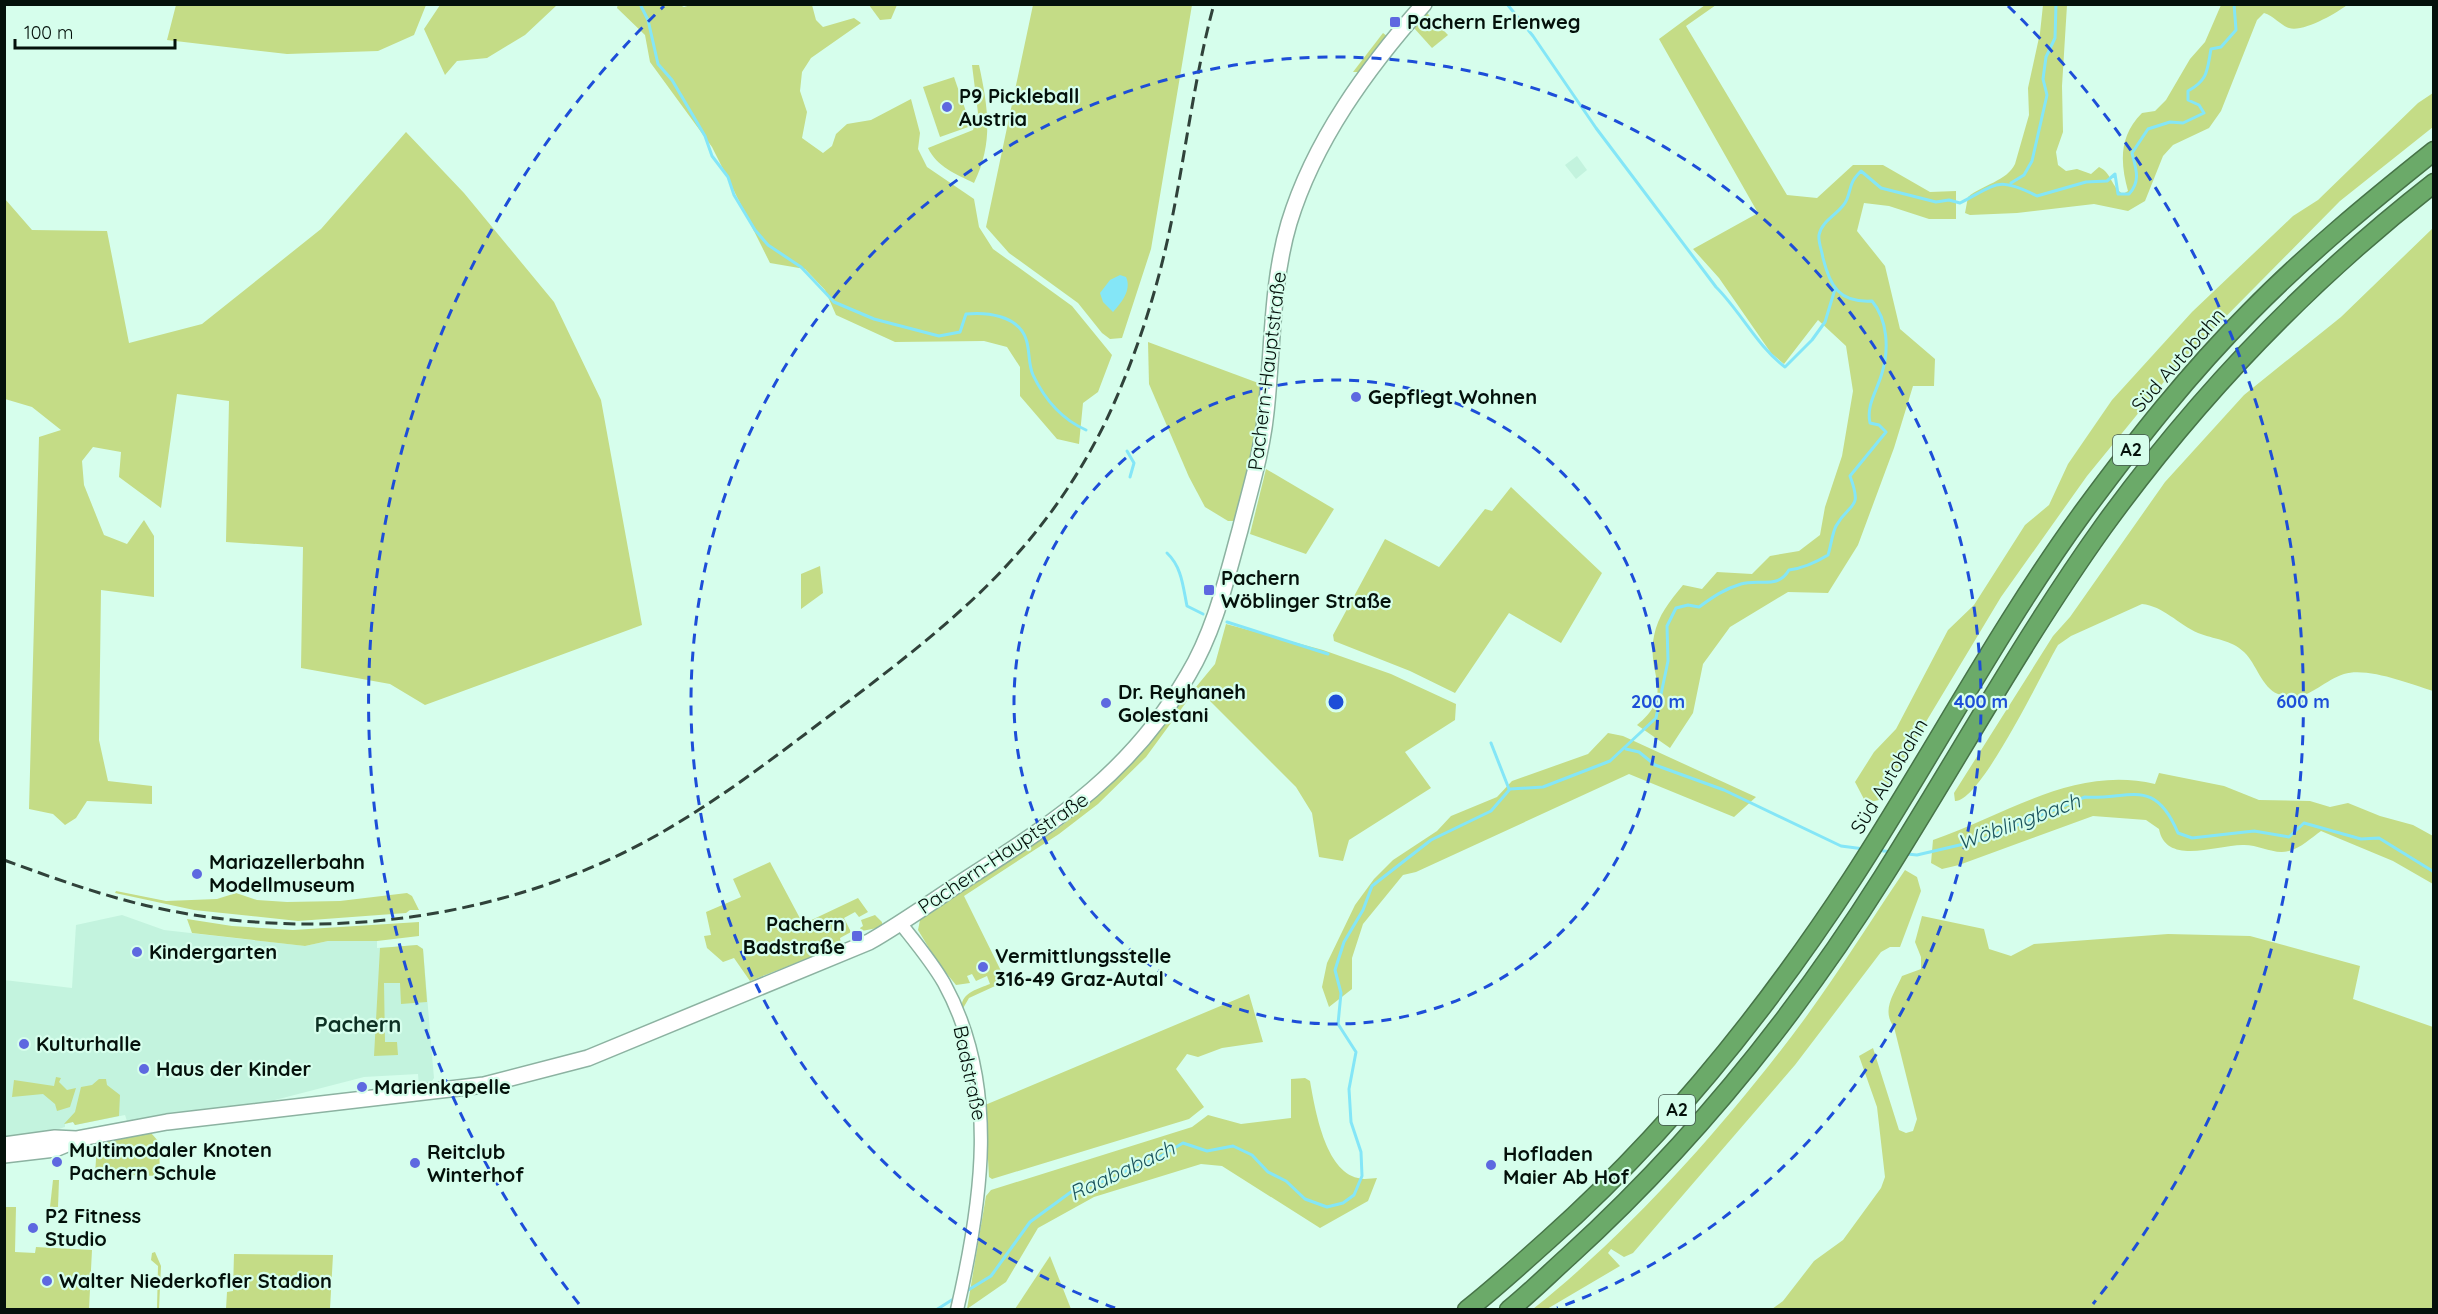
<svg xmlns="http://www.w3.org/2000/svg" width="2438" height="1314" viewBox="0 0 2438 1314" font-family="Quicksand,sans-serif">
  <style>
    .built { fill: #c3f3de }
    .green { fill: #c4dc86 }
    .water { fill: #84e6f7 }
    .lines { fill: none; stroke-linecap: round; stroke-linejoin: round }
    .stream { stroke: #84e6f7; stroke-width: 3 }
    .tertiary-casing { stroke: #8cb2a1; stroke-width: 15 }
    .secondary-casing { stroke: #8cb2a1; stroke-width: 18 }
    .motorway-casing { stroke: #477448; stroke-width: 21 }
    .tertiary { stroke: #fff; stroke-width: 12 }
    .secondary { stroke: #fff; stroke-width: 15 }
    .motorway { stroke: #6baa69; stroke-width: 18 }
    .rail { stroke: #30423a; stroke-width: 3; stroke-dasharray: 12 6; stroke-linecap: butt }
    .ring { fill: none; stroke: #1d4ed8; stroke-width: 3; stroke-dasharray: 10 8 }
    .poi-dot { fill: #5e68e0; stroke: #d6feec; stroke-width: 2 }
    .labels { text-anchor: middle; stroke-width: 4.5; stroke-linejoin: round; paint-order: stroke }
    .shield { fill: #d6feec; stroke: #43584e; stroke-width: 1.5 }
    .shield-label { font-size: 18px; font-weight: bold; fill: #04110b }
    .poi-label { font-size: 20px; font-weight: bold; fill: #04110b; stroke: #d6feec; text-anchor: start }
    .street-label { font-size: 20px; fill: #04110b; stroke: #d6feec }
    .water-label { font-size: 21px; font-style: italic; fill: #1b545d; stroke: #d6feec }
    .quarter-label { font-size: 22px; font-weight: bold; fill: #0d3124; stroke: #d6feec }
    .centre { fill: #1d4ed8; stroke: #d6feec; stroke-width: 3 }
    .ring-label { font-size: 18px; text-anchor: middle; font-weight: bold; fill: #1d4ed8; stroke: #d6feec; stroke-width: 4.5; stroke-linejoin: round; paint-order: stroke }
  </style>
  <rect width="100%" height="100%" fill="#d6feec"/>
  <g class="built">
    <polygon points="1577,156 1587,170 1576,179 1565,165"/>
    <polygon points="122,915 164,930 305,946 328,941 377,941 377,948 417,945 423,949 434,1078 428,1087 419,1087 418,1074 364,1077 275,1100 273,1103 173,1112 127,1121 125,1115 75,1125 73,1122 65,1124 65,1127 47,1133 5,1138 4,980 72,988 76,925"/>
  </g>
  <g class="green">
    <polygon points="618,4 677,4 684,7 694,4 812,5 816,20 823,27 854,18 861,23 811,58 802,72 800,91 807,112 802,138 823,153 832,146 836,134 847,124 871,120 911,99 920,133 918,149 927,167 974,199 979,227 993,249 1072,306 1112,355 1098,392 1083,403 1079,444 1057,439 1020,396 1020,367 1007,347 984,341 895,342 836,315 825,290 805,269 770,263 712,147 650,62 645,35 617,8"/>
    <polygon points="176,5 176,4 426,5 414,35 378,51 287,54 167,40"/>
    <polygon points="440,5 440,4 557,5 525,35 487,58 457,61 445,75 424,29"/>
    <polygon points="869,5 897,5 891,19 880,20"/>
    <polygon points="1033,5 1192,5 1151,249 1122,338 1110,339 1102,333 1078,303 1009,253 986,227"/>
    <path d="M1705 5H1716L1686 26 1787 195 1817 198 1853 165H1883L1930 192 1956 191V219H1929L1889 206 1864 203 1857 231 1885 266 1900 329 1935 359 1934 386H1913L1894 448 1858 545 1828 593 1788 592 1730 627 1703 664 1693 713 1670 748 1637 725C1676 693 1646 676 1654 636 1658 615 1670 601 1683 585L1702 589 1717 572 1752 574 1770 556 1799 551 1820 535 1825 507 1842 456 1853 391 1846 346 1818 320 1784 364 1771 353 1719 278 1693 249 1758 213 1659 39Z"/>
    <path d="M2043 5H2067L2062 86 2063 132 2056 152 2058 165 2066 171 2077 169 2091 174 2099 167C2112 173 2111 187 2123 194L2128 191C2120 162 2119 136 2142 113L2155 111 2166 100 2190 59 2205 42 2221 5H2347C2337 13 2302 33 2289 28 2280 25 2274 16 2264 13L2257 20 2221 111 2209 128 2173 145 2163 156 2145 201 2128 211 2094 204 2017 213 1970 215 1965 213 1968 197C1982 185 2007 181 2015 164L2029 115 2028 88 2040 33Z"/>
    <polygon points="1427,13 1448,35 1432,48 1414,28"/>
    <polygon points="1383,33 1388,37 1361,72 1353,72"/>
    <path d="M972 65H979C988 107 994 143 974 183 956 174 937 167 928 148L973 130 978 113Z"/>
    <polygon points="954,77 971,126 940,137 923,87"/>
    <polygon points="2433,93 2433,127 2340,201 2176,367 2087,476 2001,597 1879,800 1866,803 1855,782 1874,752 1896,729 1948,630 1974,605 2025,525 2049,505 2068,464 2112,400 2192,312 2293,216 2318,200 2418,103"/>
    <polygon points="406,132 464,193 554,302 601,400 642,625 425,705 390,684 301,668 303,547 226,542 229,401 177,394 161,508 119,477 121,452 93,447 82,461 84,485 104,535 127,544 144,520 154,536 154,597 101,590 99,740 108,781 152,786 152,804 87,801 76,818 65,825 53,814 29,809 39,437 61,430 32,407 5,399 5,199 32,230 107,231 129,343 202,324 321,229"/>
    <path d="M2433 228V691C2410 684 2368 667 2344 674 2321 681 2305 706 2278 694 2262 688 2256 663 2244 652 2232 640 2213 639 2198 633 2178 624 2163 606 2142 604L2071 636 2058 645C2043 671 1980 803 1955 801L1954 793 2053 636 2070 617 2165 482 2244 395 2341 317Z"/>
    <polygon points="1148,342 1261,384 1255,451 1237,521 1228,521 1205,507 1189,477 1149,384"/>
    <polygon points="1266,469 1334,509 1306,554 1250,534"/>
    <polygon points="1511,487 1602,573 1561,643 1509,613 1455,693 1410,671 1334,641 1333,635 1385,539 1439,567 1485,509 1492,511"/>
    <polygon points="820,566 823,593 801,609 801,574"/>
    <polygon points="1226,624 1323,650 1391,674 1456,704 1455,720 1405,752 1431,788 1349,840 1343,861 1319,857 1312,813 1296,787 1196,687 1215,664"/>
    <path d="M1181 697H1190L1146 757 1098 804 1059 834 964 896 1006 981 969 998 962 1010C959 993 978 989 990 984L987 976 976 981 972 974 967 976 970 983 956 985 938 963 918 930 920 920C962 885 1012 860 1057 829 1108 792 1146 749 1181 697Z"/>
    <polygon points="1608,733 1623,736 1756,797 1734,817 1629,774 1416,872 1403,875 1363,924 1352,958 1352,989 1329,1007 1322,987 1327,963 1355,905 1374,879 1393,860 1437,831 1451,816 1497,797 1512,781 1588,754"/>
    <path d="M2159 773 2224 786 2259 800 2310 801 2330 807 2348 803 2380 816 2413 825 2433 836V884L2393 861 2321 831C2311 838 2301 848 2289 851 2274 855 2260 845 2244 845 2219 844 2166 867 2159 829L2146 820 2093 816 1959 865 1942 869 1931 863 1933 840C2007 815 2074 765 2155 784Z"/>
    <polygon points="770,862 803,924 858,898 868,912 859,917 855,912 844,918 851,932 840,938 841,944 838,947 750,981 734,958 723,962 707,948 704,936 711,935 706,912 741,897 733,879"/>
    <path d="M1905 870 1917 877 1921 891 1900 947H1890L1881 952 1795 1065 1633 1253 1624 1257 1611 1249 1608 1253 1620 1266 1547 1309H1533C1631 1231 1728 1122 1803 1021 1839 972 1871 920 1905 870Z"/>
    <polygon points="116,891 166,901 217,899 236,893 257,900 287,902 340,901 407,893 412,896 419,910 410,910 406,913 298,921 194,910 115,893"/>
    <polygon points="875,915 882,922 882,927 862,931 860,928 863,926 861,920"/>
    <path d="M1922 916 1984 929 1989 949 2011 956 2034 944 2168 934 2250 936 2360 966 2353 999 2433 1027V1309H1772L1783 1301 1814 1261 1843 1240 1881 1188 1885 1177 1877 1107 1859 1056 1873 1048 1899 1130 1906 1133 1913 1131 1917 1119 1894 1027C1881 1010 1894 994 1902 976L1921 969V957L1915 942Z"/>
    <polygon points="187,919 232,926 293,930 419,922 419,936 377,941 328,941 305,946 192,933"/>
    <polygon points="417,945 423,949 427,1002 401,1004 400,983 384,983 385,1042 397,1042 398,1055 374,1056 380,948"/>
    <polygon points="1249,994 1263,1042 1222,1048 1198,1057 1187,1054 1176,1069 1204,1107 1189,1119 992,1179 989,1177 985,1105"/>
    <polygon points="56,1077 61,1078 59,1082 67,1090 76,1088 70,1107 57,1111 55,1104 43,1094 12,1097 14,1080 54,1086"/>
    <path d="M1305 1078 1310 1081C1315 1109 1325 1171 1358 1178 1364 1180 1372 1178 1377 1178L1368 1201 1320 1228 1222 1166 1201 1164 1094 1197 1038 1228 1006 1282 967 1309 986 1196 991 1190 1192 1127 1208 1115 1241 1124 1291 1118V1079Z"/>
    <polygon points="99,1079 106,1079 107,1085 120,1095 119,1116 75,1125 73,1122 64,1124 75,1112 81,1087 92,1085"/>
    <polygon points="151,1133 159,1142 160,1176 95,1174 97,1144"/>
    <polygon points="53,1180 59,1180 58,1207 50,1207"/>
    <polygon points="4,1207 16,1207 15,1252 35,1253 36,1247 92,1250 89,1309 5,1309"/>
    <polygon points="155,1252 161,1266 159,1309 157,1309 158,1266 151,1260 152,1253"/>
    <polygon points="234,1254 333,1255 330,1309 226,1309 227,1292 233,1291"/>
    <polygon points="1050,1256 1071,1309 1015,1309"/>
  </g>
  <path class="water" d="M1120 275 1126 277C1132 290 1121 303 1113 312L1103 302 1100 293 1110 280Z"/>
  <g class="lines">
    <g class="stream">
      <path d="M640 4 648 20 658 64 672 80 705 136 712 156 728 177 734 195 755 230 768 245 801 267 834 302 874 319 939 336 960 332 966 314C986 312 1018 315 1026 339 1030 350 1028 364 1033 375 1045 400 1061 419 1086 430"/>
      <path d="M1507 4 1533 36 1596 128 1716 287C1741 312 1757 346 1785 367L1812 340 1825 322 1835 289"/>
      <polyline points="2293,4 2296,4"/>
      <polyline points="2011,183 2024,175 2032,161 2047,95 2043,79 2046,57 2055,38 2056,4"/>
      <polyline points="1127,451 1134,463 1130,477"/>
      <path d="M1167 553C1182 567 1183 587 1187 606L1203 614"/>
      <polyline points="1227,622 1328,654"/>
      <polyline points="1491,743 1509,789"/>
      <polyline points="1626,749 1639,752 1655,765 1724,790 1841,846 1864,849"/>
      <polyline points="1877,850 1891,852"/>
      <path d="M1907 854 1917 855 1981 840 2085 797C2130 800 2154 776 2178 833L2192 838 2254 831 2289 837 2304 823 2361 839 2379 838 2434 872"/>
      <path d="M965 1292 991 1276 1030 1222 1075 1189 1116 1178 1133 1166 1154 1160 1183 1143 1207 1151 1233 1146 1252 1155 1268 1172 1286 1181 1305 1199 1327 1207 1343 1203 1354 1195 1362 1176 1361 1152 1351 1122 1349 1089 1356 1052 1338 1024 1341 993 1335 970 1344 942 1363 910 1372 886 1431 840 1491 811 1510 789 1543 787 1610 761 1656 718 1668 661 1667 626 1676 608 1688 605 1699 607C1713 597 1724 589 1741 584 1760 578 1777 590 1789 570 1804 568 1815 563 1828 555 1831 546 1832 534 1836 526 1850 501 1863 511 1850 476L1886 432 1879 425 1870 423C1866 405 1877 391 1882 373 1889 350 1888 320 1872 301 1839 303 1830 286 1823 258 1822 251 1818 242 1819 235 1822 219 1842 213 1847 199 1852 186 1849 183 1861 171L1881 188 1936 202 1949 200 1960 203C1997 184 1997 176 2037 196L2086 182 2107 181 2115 174 2118 194H2129C2141 181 2136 169 2132 153L2148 129 2170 122 2183 123 2204 113 2199 105 2188 100V91C2208 80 2207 71 2211 49L2221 47 2236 30 2234 4"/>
      <polyline points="936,1310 955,1298"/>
    </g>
    <defs>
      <path id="tertiary" d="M901 924C916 943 932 962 944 983 1000 1085 982 1202 957 1310"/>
      <g id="secondary">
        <path d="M4 1145 55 1138 76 1139 167 1122 484 1085 588 1058 869 942C904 922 937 898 971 876 1060 819 1133 770 1188 675 1215 630 1226 580 1240 530 1250 490 1262 452 1266 412 1273 349 1271 284 1289 223 1314 141 1367 68 1424 4"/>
        <polyline points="4,1155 55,1149 74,1141"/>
      </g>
      <g id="motorway">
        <path d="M1467 1310C1495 1288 1521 1264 1548 1240 1666 1135 1765 1012 1852 879 1931 758 1998 629 2084 511 2135 442 2189 373 2250 312 2307 254 2370 202 2434 151"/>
        <path d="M1509 1310C1530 1293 1549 1274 1569 1256 1691 1145 1796 1015 1883 877 1957 760 2023 639 2103 527 2197 397 2307 282 2434 183"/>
      </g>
    </defs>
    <use href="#tertiary" class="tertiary-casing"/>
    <use href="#secondary" class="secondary-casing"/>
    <use href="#motorway" class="motorway-casing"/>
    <use href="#tertiary" class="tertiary"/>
    <use href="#secondary" class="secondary"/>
    <use href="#motorway" class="motorway"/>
    <path class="rail" d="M4 860C56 879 108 898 162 909 324 943 504 919 650 839 721 800 785 749 849 701 959 617 1042 550 1105 423 1131 368 1151 310 1165 251 1184 170 1192 85 1214 4"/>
  </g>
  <g class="ring">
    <circle cx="1336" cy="702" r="322"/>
    <path d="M1115 1308A645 645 0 1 1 1557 1308"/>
    <path d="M579 1304A967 967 0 0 1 664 6M2008 6A967 967 0 0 1 2093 1304"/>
  </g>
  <g class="poi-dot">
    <rect x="1389" y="16" width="12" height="12" rx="3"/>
    <circle cx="947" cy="107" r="6"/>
    <circle cx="1356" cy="397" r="6"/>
    <rect x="1203" y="584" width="12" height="12" rx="3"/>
    <circle cx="1106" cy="703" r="6"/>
    <circle cx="197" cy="874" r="6"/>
    <rect x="851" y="930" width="12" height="12" rx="3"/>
    <circle cx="137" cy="952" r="6"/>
    <circle cx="983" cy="967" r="6"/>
    <circle cx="24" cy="1044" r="6"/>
    <circle cx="144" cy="1069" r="6"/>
    <circle cx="362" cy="1087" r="6"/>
    <circle cx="57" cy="1162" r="6"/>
    <circle cx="415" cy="1163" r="6"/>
    <circle cx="1491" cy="1165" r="6"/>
    <circle cx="33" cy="1228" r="6"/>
    <circle cx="47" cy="1281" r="6"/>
  </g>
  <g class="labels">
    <g class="shield">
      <rect x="2113" y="435" width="36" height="30" rx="4.5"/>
      <rect x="1659" y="1095" width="36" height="30" rx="4.5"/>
    </g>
    <g class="shield-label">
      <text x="2131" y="456">A2</text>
      <text x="1677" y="1116">A2</text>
    </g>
    <g class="poi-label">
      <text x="1407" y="29">Pachern Erlenweg</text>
      <text x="959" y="103">P9 Pickleball<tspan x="959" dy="23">Austria</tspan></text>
      <text x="1368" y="404">Gepflegt Wohnen</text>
      <text x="1221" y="585">Pachern<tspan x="1221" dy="23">Wöblinger Straße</tspan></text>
      <text x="1118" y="699">Dr. Reyhaneh<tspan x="1118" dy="23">Golestani</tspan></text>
      <text x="209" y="869">Mariazellerbahn<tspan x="209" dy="23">Modellmuseum</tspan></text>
      <text x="845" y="931" text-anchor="end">Pachern<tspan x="845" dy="23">Badstraße</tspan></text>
      <text x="149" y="959">Kindergarten</text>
      <text x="995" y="963">Vermittlungsstelle<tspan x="995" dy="23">316-49 Graz-Autal</tspan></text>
      <text x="36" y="1051">Kulturhalle</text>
      <text x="156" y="1076">Haus der Kinder</text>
      <text x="374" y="1094">Marienkapelle</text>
      <text x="69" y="1157">Multimodaler Knoten<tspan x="69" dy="23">Pachern Schule</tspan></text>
      <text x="427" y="1159">Reitclub<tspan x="427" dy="23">Winterhof</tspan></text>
      <text x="1503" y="1161">Hofladen<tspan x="1503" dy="23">Maier Ab Hof</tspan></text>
      <text x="45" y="1223">P2 Fitness<tspan x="45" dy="23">Studio</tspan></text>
      <text x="59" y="1288">Walter Niederkofler Stadion</text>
    </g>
    <g class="street-label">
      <text transform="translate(2178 360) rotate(-49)" y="7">Süd Autobahn</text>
      <text transform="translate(1267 371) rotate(-83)" y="7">Pachern-Hauptstraße</text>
      <text transform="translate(1889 776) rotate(-59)" y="7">Süd Autobahn</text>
      <text transform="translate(1003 853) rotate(-34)" y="7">Pachern-Hauptstraße</text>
      <text transform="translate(970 1073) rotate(78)" y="7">Badstraße</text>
    </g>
    <g class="water-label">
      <text transform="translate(2019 822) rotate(-20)" y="7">Wöblingbach</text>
      <text transform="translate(1122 1171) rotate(-25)" y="7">Raababach</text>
    </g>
    <g class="quarter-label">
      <text x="358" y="1032">Pachern</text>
    </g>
  </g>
  <circle cx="1336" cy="702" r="9" class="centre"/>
  <g class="ring-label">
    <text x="1658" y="708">200 m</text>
    <text x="1981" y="708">400 m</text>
    <text x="2303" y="708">600 m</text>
  </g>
  <rect width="2438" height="1314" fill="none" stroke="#04110b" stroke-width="12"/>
  <path d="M15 39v9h160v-9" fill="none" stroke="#04110b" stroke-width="3"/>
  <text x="24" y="39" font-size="18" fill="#04110b" stroke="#d6feec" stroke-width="4.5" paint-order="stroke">100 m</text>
</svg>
